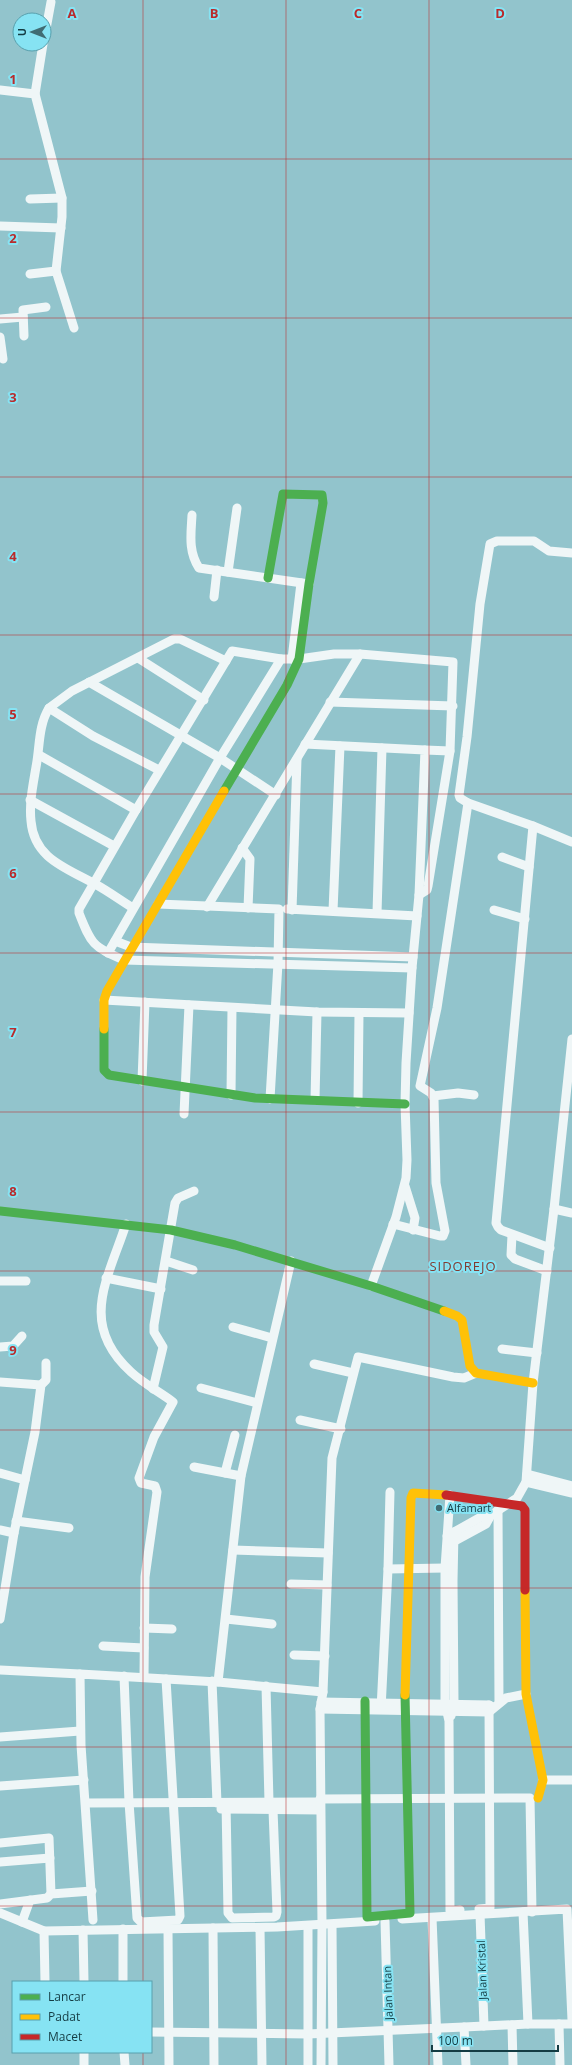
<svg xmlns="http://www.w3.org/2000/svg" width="572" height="2065" viewBox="0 0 572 2065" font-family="'Open Sans',sans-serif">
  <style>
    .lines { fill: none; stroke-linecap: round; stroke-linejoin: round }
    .street { stroke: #eff6f7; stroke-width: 9 }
    .fast { stroke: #4caf50; stroke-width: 9 }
    .slow { stroke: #ffc107; stroke-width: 9 }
    .jam { stroke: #c62828; stroke-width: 9 }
    .grid { fill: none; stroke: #b92b2c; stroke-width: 1; stroke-opacity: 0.55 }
    .poi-dot { fill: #406c73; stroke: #86e3f3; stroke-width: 1.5 }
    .labels { text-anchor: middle; stroke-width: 4; stroke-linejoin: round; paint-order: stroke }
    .poi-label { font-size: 11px; fill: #143c43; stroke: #86e3f3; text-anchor: start }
    .street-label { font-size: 11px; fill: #143c43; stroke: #86e3f3 }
    .quarter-label { font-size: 13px; letter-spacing: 1px; fill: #823b31; stroke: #86e3f3 }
    .grid-label { font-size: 13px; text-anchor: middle; font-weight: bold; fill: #b92b2c; stroke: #86e3f3; stroke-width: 4; stroke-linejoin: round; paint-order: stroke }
  </style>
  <rect width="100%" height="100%" fill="#92c4cc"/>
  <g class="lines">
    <g class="street">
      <polyline points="44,40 51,2"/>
      <polyline points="0,90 35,94 62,198 62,217 56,271 74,328"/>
      <polyline points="35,94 43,44"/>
      <polyline points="30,199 62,198"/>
      <polyline points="0,226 61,228"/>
      <polyline points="30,274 56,271"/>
      <polyline points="0,319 23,317"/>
      <polyline points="24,336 23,310 46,307"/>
      <polyline points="0,337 3,359"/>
      <path d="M192 515C191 534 188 551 199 568L309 584"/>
      <polyline points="572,553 549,551 534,541 497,541 490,544 480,604 467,737 459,795 460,798 468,803 533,826 572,842"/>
      <polyline points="228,572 237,508"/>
      <polyline points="214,597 217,570"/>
      <polyline points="138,658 204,700"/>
      <polyline points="281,659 299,659 334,654 360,654 453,662 450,751 428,886 427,890 419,895"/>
      <polyline points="292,659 301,583"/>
      <polyline points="89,682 220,758 108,953"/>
      <polyline points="330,702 453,706"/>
      <polyline points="49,708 72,691 174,639 180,639 226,661"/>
      <polyline points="305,744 425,750 419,895 412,968 406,1063 405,1104 407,1160 406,1178 396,1217 371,1286"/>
      <polyline points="425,750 450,751"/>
      <polyline points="39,755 136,810"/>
      <path d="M276 795 220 758 281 659 232 651 136 810 79 909V913C91 944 93 947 124 960L412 968"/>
      <polyline points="30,800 114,846"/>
      <polyline points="533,826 496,1223 498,1227 501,1230 550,1248"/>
      <polyline points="242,848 250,859 248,908"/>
      <polyline points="502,857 529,867"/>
      <polyline points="158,904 279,909 278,963 270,1099"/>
      <polyline points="207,907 360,654"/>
      <path d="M133 908C120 900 108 891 95 884 67 868 34 859 31 821 29 803 33 785 36 767 40 747 38 726 49 708L93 736 159 770"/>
      <polyline points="287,909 417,916"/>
      <polyline points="292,910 297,759"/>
      <polyline points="494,910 525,919"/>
      <polyline points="333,911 340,746"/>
      <polyline points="377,913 382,748"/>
      <polyline points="115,941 131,947 413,957"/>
      <polyline points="104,1000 317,1012 409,1013"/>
      <polyline points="142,1081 145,1002"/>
      <polyline points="231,1095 232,1008"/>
      <polyline points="433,1096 458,1093 474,1095"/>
      <polyline points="315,1100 317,1012"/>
      <polyline points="358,1103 359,1013"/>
      <polyline points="184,1114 189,1005"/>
      <polyline points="405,1186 415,1218 413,1230"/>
      <polyline points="554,1209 572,1213"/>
      <path d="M126 1224C108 1279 78 1324 131 1372 144 1384 160 1392 173 1402L154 1437 139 1478 141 1483 155 1486 157 1492 145 1577 144 1677"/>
      <polyline points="393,1224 440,1236 443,1236 445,1231 436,1183 434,1099 431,1093 420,1086 437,1008 468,803"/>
      <polyline points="512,1235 511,1255 515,1259 547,1271"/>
      <polyline points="166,1261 193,1270"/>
      <polyline points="106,1278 161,1289"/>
      <polyline points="0,1281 26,1281"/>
      <polyline points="233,1327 272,1338"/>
      <polyline points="0,1347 13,1346 22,1336"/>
      <polyline points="502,1349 537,1353"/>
      <polyline points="314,1364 353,1373"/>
      <polyline points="0,1382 41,1385"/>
      <polyline points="201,1388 257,1403"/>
      <polyline points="153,1389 163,1347 154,1332 154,1325 175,1203 178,1198 194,1191"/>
      <polyline points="300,1420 341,1429"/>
      <polyline points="194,1467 241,1476"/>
      <polyline points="0,1473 25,1480 14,1533 0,1619"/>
      <polyline points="225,1473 235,1435"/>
      <polyline points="527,1474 572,1486"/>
      <polyline points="25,1480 35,1432 41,1385 46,1380 46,1363"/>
      <polyline points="526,1482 572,1493"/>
      <polyline points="450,1495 445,1568 445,1703 449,1721 450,1911 460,1910"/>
      <polyline points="498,1510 499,1703"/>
      <polyline points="16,1521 69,1528"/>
      <polyline points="0,1530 14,1533"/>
      <polyline points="447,1536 481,1517 491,1515 517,1498 526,1482 533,1383 554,1209 572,1039"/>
      <polyline points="451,1543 486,1524 491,1515"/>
      <polyline points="233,1550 328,1553"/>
      <polyline points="388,1569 445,1568"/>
      <polyline points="291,1584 327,1585"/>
      <polyline points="226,1619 272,1624"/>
      <polyline points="144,1628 172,1629"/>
      <polyline points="103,1646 144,1648"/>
      <polyline points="294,1655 325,1656"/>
      <polyline points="0,1670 80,1674"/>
      <polyline points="124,1676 129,1802 137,1918 141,1922 178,1920 180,1916 166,1679"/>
      <polyline points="212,1681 217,1803"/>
      <polyline points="218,1682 241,1476 291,1261"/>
      <polyline points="321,1702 489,1705 493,1707"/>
      <polyline points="320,1709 489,1712 506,1698 526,1694"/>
      <polyline points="381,1709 388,1569 390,1492"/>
      <polyline points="451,1716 454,1703 453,1581 454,1532"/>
      <polyline points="0,1737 80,1731"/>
      <polyline points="543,1780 572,1780"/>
      <polyline points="0,1786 84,1780"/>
      <polyline points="320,1799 530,1798 532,1912"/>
      <polyline points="86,1803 320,1802"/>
      <polyline points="226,1803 228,1913 232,1918 274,1917 276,1916 277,1912 273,1810 269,1802 266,1686"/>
      <polyline points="221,1809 320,1810"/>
      <polyline points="0,1843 49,1838 51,1894"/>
      <polyline points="0,1862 50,1858"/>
      <polyline points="0,1904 47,1898 51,1894 92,1891"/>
      <polyline points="479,1909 490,1908 489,1705"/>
      <polyline points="523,1912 528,2024"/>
      <polyline points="0,1913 44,1931 277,1927 375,1921"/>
      <polyline points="480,1914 484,2026"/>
      <polyline points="432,1918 438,2065"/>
      <polyline points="402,1919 567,1909 572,2020"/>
      <polyline points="93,1920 81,1745 80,1674 218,1682 323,1692"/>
      <polyline points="385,1921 389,2065"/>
      <polyline points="22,1922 30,1900"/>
      <polyline points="332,1925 333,2065"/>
      <polyline points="308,1926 308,2065"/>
      <polyline points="213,1928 214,2065"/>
      <polyline points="260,1928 262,2065"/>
      <polyline points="123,1929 123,1982"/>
      <polyline points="168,1929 169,2065"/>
      <polyline points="83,1930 84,1982"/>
      <polyline points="44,1931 45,1982"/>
      <polyline points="559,2024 560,2065"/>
      <polyline points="512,2025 513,2065"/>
      <polyline points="464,2027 528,2024 572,2024"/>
      <polyline points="151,2032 308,2034 464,2027 466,2065"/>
      <polyline points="84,2052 84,2065"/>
      <polyline points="124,2052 125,2065"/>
      <polyline points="321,2065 322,1925 320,1709 323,1692 332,1458 358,1357 453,1377 464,1378 476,1373"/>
    </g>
    <g class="fast">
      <polyline points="224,791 287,685 299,659 309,584 323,503 322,495 283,494 268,578"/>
      <polyline points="104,1029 104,1070 109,1075 255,1098 405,1104"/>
      <polyline points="0,1211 171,1230 235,1245 371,1286 444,1311"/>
      <polyline points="365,1701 367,1917 410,1913 405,1695"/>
    </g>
    <g class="slow">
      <polyline points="104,1029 104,1000 107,991 224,791"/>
      <polyline points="444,1311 457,1316 462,1320 470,1366 476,1373 533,1383"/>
      <polyline points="525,1590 526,1694 543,1780 538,1798"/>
      <polyline points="405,1695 411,1498 413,1493 446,1495"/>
    </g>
    <polyline class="jam" points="446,1495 522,1506 525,1510 525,1590"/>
  </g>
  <path class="grid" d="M143 0V1982M286 0V2065M429 0V2065M0 159H572M0 318H572M0 477H572M0 635H572M0 794H572M0 953H572M0 1112H572M0 1271H572M0 1430H572M0 1588H572M0 1747H572M0 1906H572M143 2052V2065"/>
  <circle class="poi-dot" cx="439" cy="1508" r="4"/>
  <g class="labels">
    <g class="poi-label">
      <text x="447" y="1512">Alfamart</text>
    </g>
    <g class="street-label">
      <text transform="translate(482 1970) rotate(-92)" y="4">Jalan Kristal</text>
      <text transform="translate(388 1993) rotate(-92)" y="4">Jalan Intan</text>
    </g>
    <g class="quarter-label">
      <text x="463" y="1271">SIDOREJO</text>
    </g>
  </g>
  <g class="grid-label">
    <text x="72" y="18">A</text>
    <text x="214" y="18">B</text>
    <text x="358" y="18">C</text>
    <text x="500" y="18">D</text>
    <text x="13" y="84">1</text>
    <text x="13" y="243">2</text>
    <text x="13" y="402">3</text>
    <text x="13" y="561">4</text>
    <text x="13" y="719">5</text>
    <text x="13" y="878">6</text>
    <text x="13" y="1037">7</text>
    <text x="13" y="1196">8</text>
    <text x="13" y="1355">9</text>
  </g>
  <rect x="12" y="1981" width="140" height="72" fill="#86e3f3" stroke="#58a0ad"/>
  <rect x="20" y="1994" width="20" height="6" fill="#4caf50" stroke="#58a0ad"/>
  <text x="48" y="2001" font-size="12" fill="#143c43">Lancar</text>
  <rect x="20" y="2014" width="20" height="6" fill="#ffc107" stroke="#58a0ad"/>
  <text x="48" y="2021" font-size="12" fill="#143c43">Padat</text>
  <rect x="20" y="2034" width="20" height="6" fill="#c62828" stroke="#58a0ad"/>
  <text x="48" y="2041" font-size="12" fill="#143c43">Macet</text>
  <g transform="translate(32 32) rotate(270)"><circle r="19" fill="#86e3f3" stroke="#58a0ad"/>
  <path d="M0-3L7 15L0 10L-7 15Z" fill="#406c73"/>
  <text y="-6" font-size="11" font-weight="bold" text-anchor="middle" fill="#143c43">U</text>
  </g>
  <path d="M432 2045v6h126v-6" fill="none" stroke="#143c43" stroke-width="2"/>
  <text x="438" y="2045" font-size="12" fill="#143c43" stroke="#86e3f3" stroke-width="3" paint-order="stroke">100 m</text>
</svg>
